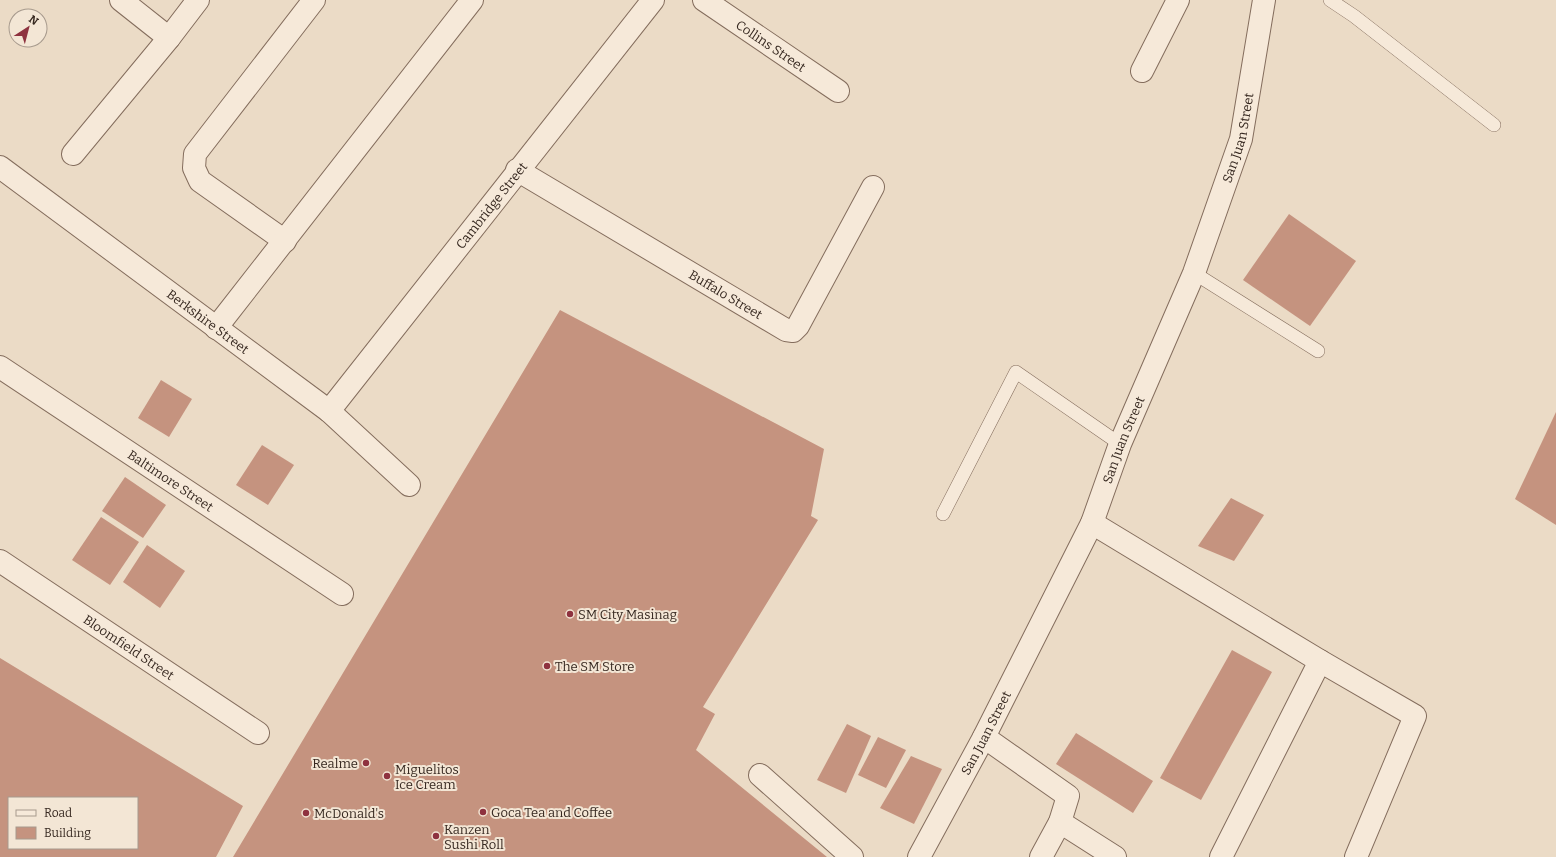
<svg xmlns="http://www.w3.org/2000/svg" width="1556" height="857" viewBox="0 0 1556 857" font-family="Bitter,serif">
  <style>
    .building { fill: #c5937f; fill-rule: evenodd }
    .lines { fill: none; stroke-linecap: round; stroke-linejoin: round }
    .lane-casing { stroke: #846d5d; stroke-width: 14 }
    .street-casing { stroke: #846d5d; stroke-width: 24 }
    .lane { stroke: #f6e9d9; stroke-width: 13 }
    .street { stroke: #f6e9d9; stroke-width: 22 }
    .poi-dot { fill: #8e323f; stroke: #f3e6d5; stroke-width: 1.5 }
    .labels { text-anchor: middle; stroke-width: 4; stroke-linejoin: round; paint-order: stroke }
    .street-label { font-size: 13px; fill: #362820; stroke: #f3e6d5 }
    .poi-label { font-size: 13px; fill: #362820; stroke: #f3e6d5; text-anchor: start }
  </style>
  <rect width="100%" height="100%" fill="#ebdbc6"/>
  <g class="building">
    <polygon points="1289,214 1356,261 1310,326 1243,280"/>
    <polygon points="560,310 824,449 811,516 818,520 703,707 715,714 696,750 827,857 233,857"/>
    <polygon points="161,380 192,399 169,437 138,418"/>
    <polygon points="1556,412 1556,525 1515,499"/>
    <polygon points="262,445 294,465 268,505 236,485"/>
    <polygon points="125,477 166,505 143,538 102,511"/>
    <polygon points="1231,498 1264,515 1234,561 1198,546"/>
    <polygon points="101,517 139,542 110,585 72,560"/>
    <polygon points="147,545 185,571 160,608 123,582"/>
    <polygon points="1232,650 1272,672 1201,800 1160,778"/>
    <path d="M0 658 243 806 216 857H0ZM9 798H137V848H9Z"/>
    <polygon points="847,724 871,736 846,793 817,780"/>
    <polygon points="1076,733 1153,781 1133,813 1056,764"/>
    <polygon points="878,737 906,750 886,788 858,775"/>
    <polygon points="911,756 942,769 914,824 880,808"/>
  </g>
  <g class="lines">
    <defs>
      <g id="lane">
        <polyline points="1330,0 1354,16 1494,125"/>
        <polyline points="1194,273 1318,351"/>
        <polyline points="943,514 1016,372 1120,444"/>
      </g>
      <g id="street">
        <polyline points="121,0 169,38"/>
        <path id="s1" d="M704 0 838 91"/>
        <polyline points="1142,71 1178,0"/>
        <polyline points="73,154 169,38 198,0"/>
        <path id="s2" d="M0 167 329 411 409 485"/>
        <path id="s3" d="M517 170 786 330 793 331 798 326 873 187"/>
        <polyline points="285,241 200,181 194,168 195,154 314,0"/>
        <polyline points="216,328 472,0"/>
        <path id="s4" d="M0 367 342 594"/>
        <path id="s5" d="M329 411 653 0"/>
        <polyline points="1092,523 1320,661 1415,716 1356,857"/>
        <path id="s6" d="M0 561 258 733"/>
        <polyline points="984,737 1068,796 1060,822 1041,857"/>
        <polyline points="760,775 852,857"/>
        <polyline points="1060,822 1115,857"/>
        <path id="s7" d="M919 857 984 737 1092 523 1120 444 1194 273 1241 139 1264 0"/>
        <polyline points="1221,857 1320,661"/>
      </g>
    </defs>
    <use href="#lane" class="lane-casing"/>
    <use href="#street" class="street-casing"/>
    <use href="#lane" class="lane"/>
    <use href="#street" class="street"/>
  </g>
  <g class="poi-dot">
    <circle cx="570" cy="614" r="4"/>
    <circle cx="547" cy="666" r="4"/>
    <circle cx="366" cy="763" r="4"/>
    <circle cx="387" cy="776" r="4"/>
    <circle cx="483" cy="812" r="4"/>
    <circle cx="306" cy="813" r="4"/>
    <circle cx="436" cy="836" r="4"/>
  </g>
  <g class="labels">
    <g class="street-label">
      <text dy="5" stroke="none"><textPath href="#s1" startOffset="81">Collins Street</textPath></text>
      <text dy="5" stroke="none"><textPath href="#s7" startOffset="789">San Juan Street</textPath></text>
      <text dy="5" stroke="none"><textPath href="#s5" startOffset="262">Cambridge Street</textPath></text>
      <text dy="5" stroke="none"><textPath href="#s3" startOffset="243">Buffalo Street</textPath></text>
      <text dy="5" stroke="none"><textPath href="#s2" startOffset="259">Berkshire Street</textPath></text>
      <text dy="5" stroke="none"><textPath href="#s7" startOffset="465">San Juan Street</textPath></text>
      <text dy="5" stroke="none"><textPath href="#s4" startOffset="205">Baltimore Street</textPath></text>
      <text dy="5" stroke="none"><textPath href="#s6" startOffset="155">Bloomfield Street</textPath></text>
      <text dy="5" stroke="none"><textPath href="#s7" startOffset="141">San Juan Street</textPath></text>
    </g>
    <g class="poi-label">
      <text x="578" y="619">SM City Masinag</text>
      <text x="555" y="671">The SM Store</text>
      <text x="358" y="768" text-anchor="end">Realme</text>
      <text x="395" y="774">Miguelitos<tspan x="395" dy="15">Ice Cream</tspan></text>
      <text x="491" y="817">Goca Tea and Coffee</text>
      <text x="314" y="818">McDonald's</text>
      <text x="444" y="834">Kanzen<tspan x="444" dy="15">Sushi Roll</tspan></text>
    </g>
  </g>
  <rect x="8" y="797" width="130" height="52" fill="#f3e6d5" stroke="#a79a8d"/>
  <rect x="16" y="810" width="20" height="6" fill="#f6e9d9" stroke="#a79a8d"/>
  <text x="44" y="817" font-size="12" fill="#362820">Road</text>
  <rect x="16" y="827" width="20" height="12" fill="#c5937f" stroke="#a79a8d"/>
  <text x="44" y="837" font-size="12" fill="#362820">Building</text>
  <g transform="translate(28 28) rotate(36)"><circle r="19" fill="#f3e6d5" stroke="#a79a8d"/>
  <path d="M0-3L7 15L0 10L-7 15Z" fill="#8e323f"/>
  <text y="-6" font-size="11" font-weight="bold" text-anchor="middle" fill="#362820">N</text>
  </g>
</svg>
